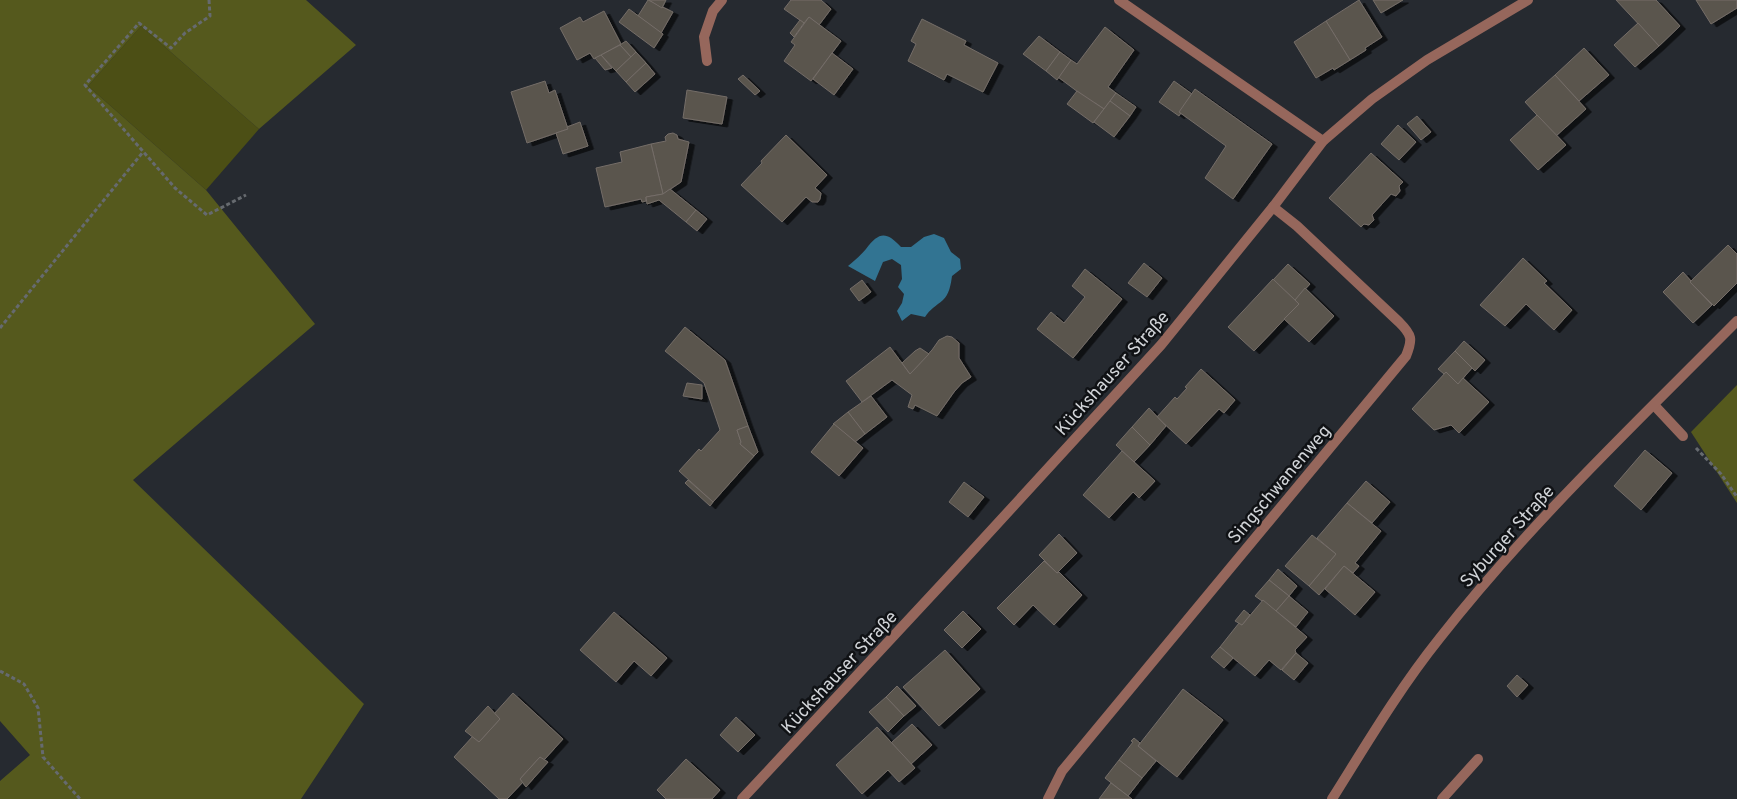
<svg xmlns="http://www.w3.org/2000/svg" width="1737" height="799" viewBox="0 0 1737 799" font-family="Overpass,sans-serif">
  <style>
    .green { fill: #4c4f15 }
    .forest { fill: #55591d }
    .water { fill: #327492 }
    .building { fill: #5a544e; stroke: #746d67; filter: url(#shadow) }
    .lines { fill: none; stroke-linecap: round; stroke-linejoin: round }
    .path { stroke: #666a6f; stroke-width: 3; stroke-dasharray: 4 2.5; stroke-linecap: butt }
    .service { stroke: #96675c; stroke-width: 10 }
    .minor { stroke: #96675c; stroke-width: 10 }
    .tertiary { stroke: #96675c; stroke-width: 10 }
    .labels { text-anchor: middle; stroke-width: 5; stroke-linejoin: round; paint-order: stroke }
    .street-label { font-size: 18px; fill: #d1d4d8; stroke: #101215 }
  </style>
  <defs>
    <filter id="shadow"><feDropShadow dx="5.5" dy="3" stdDeviation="0" flood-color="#0009"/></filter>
  </defs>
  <rect width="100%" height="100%" fill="#262a30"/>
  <polygon class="green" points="141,26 259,129 206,190 88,86"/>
  <g class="forest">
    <polygon points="0,0 306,0 356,45 259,129 141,26 88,86 206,190 315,324 133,480 364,704 301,799 0,799 0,781 30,755 0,721"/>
    <polygon points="1737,385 1737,503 1691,432"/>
  </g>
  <path class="water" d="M934 234 944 238 951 252 960 259 961 269 952 276C951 284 949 295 943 300 936 306 930 309 925 317L911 314 902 321 897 311 902 303 904 294 898 287 902 279 901 265 892 259 883 262 875 281 848 266C854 261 861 255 866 249 879 232 886 231 901 247H911L924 237Z"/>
  <g class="building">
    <polygon points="648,0 673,12 661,33 638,16"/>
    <polygon points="649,0 666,0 662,8"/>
    <polygon points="791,0 821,0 831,9 819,25 809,17 804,23 784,9"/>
    <polygon points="1359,0 1382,37 1365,48 1366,50 1350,60 1326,21"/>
    <polygon points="1373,0 1403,0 1381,13"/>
    <polygon points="1616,0 1656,0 1680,26 1659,46"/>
    <polygon points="1696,0 1737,0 1737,8 1711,24"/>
    <polygon points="629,9 663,34 654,48 619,22"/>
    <polygon points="604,11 621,44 594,59 590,53 577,60 560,28 580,17 583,22"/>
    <polygon points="809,17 841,41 811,81 784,61 795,45 791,42"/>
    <polygon points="922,19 966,41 964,45 998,63 983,92 947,74 944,80 908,61 916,44 911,41"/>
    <polygon points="800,20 804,23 794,37 790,33"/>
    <polygon points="1326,21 1350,60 1334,70 1333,68 1316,78 1294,42"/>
    <polygon points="1638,23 1659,46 1635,67 1614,45"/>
    <polygon points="1105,27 1134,50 1108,87 1116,93 1104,109 1095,103 1094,104 1058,77 1071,60 1077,64"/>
    <polygon points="1039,36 1060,52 1046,71 1023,54"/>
    <polygon points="626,41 636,52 631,57 620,45"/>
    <polygon points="620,45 631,57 616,71 601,55"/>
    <polygon points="1584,48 1609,75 1579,101 1555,75"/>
    <polygon points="636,52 646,63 626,82 616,71"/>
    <polygon points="1060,52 1071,60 1057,80 1046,71"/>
    <polygon points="832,53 853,69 834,95 813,79"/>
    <polygon points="601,55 612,68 605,70 595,58"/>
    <polygon points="646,63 655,74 635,92 626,82"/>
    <polygon points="743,75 760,91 755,95 738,79"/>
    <polygon points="1555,75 1586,109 1556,136 1525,102"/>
    <polygon points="545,81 549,93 555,90 568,129 527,143 511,92"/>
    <polygon points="1174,81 1192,94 1179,116 1159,102"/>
    <polygon points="1195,89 1272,144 1233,199 1205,178 1226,146 1179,112"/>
    <polygon points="687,90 727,97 722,124 683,118"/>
    <polygon points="1077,91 1104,109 1093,123 1067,104"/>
    <polygon points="1116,93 1136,107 1130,116 1110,101"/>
    <polygon points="1110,101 1130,116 1114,137 1094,122"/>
    <polygon points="1537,115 1566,145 1538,170 1510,140"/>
    <polygon points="1417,116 1431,132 1421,140 1407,124"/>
    <polygon points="580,122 588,146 563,154 556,133 568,129 567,127"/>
    <polygon points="1398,125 1416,142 1399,160 1381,144"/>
    <polygon points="673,133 677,135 678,139 689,142 681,182 663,194 651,144 666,141 665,137 668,134"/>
    <polygon points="786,135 827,175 815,188 821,193 820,199 818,202 812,202 806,197 782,222 741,185 762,163 761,161"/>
    <polygon points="651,144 663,194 646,197 646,201 642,202 641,199 605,207 596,168 622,162 620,152"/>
    <polygon points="1371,153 1403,182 1399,186 1400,191 1396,196 1391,194 1372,215 1374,220 1369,225 1364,224 1361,227 1329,198"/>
    <polygon points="670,189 696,210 686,222 659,200 647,204 646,197 663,194"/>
    <polygon points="696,210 707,219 697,231 686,222"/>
    <polygon points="1728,245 1737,254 1737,283 1714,306 1690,282"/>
    <polygon points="1523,258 1547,281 1544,283 1572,310 1554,330 1526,304 1505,326 1480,305"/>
    <polygon points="1144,263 1162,278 1147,297 1128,283"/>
    <polygon points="1288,264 1310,284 1295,300 1273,280"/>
    <polygon points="1085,269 1122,299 1073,358 1037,329 1051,312 1064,323 1085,297 1072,286"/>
    <polygon points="1683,272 1691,281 1690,282 1712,305 1693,323 1663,292"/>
    <polygon points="1273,279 1299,304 1254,351 1228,327"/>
    <polygon points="862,280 871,292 859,301 850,289"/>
    <polygon points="1305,288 1334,316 1309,342 1284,319 1299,304 1295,300"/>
    <polygon points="685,327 725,360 748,426 737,430 741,442 740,444 754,456 713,502 679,471 699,449 701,451 720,430 704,383 665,351"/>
    <polygon points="947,336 952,337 959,343 959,358 971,377 962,383 954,392 937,416 915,405 913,409 908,407 912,395 892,380 862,402 846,381 890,347 910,374 932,350 939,340"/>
    <polygon points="1464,341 1485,360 1475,371 1455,351"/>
    <polygon points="920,348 929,354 910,374 902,363 915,351"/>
    <polygon points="1455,351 1472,368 1458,384 1446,372 1444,374 1438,369"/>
    <polygon points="1201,369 1235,400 1224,413 1219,409 1186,444 1157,417 1175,397 1177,399 1187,388 1185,387"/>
    <polygon points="1446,372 1458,384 1463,378 1489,402 1459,433 1451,425 1434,430 1412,409"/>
    <polygon points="687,383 702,385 702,399 683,396"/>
    <polygon points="871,396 887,417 865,434 848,412"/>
    <polygon points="1149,408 1166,426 1150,445 1132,427"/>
    <polygon points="848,412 865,434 855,442 833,424"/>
    <polygon points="834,424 863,448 839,476 811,452"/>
    <polygon points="748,426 758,452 754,456 740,444 741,442 737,430"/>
    <polygon points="1132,427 1150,445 1134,462 1116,445"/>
    <polygon points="1645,450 1672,473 1641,510 1614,486"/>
    <polygon points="1122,451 1155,481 1139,498 1133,492 1109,518 1083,495"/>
    <polygon points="688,480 713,502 710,506 685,483"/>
    <polygon points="1366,481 1390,502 1372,523 1347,503"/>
    <polygon points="964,482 984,497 968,517 949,502"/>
    <polygon points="1347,503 1381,531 1355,563 1359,566 1353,573 1344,566 1319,595 1309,586 1336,554 1317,538"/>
    <polygon points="1059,534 1077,553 1057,573 1039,555"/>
    <polygon points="1312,535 1336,554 1309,586 1285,566"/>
    <polygon points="1044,561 1057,573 1059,572 1082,595 1054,625 1033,605 1014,625 997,608"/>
    <polygon points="1344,566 1375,592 1355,615 1325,589"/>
    <polygon points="1278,569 1297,586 1289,596 1269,580"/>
    <polygon points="1269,580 1289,596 1276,611 1255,596"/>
    <polygon points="1289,596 1308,612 1296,627 1276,611"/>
    <polygon points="1263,600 1307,637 1295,650 1296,653 1281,670 1269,660 1255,676 1220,647 1239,623 1242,625"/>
    <polygon points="1244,610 1250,615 1242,625 1235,621"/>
    <polygon points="963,611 981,629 962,648 944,630"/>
    <polygon points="614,612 667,658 651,676 634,661 616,682 580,650"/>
    <polygon points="1220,647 1233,658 1224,668 1211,657"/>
    <polygon points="945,650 980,689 939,726 903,687"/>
    <polygon points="1296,653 1308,663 1294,680 1282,670"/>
    <polygon points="1517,675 1528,685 1517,697 1507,686"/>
    <polygon points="897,686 916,706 904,716 886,697"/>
    <polygon points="1183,689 1223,720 1177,777 1138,746"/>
    <polygon points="513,693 563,739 545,759 543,760 540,757 520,779 523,782 507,799 499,799 454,757 473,736 479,742 500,719 494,714"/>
    <polygon points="886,697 904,716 888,732 869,712"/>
    <polygon points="488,706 500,719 479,742 465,731"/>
    <polygon points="736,717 755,735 738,752 720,735"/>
    <polygon points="912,724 932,745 911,764 891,743"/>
    <polygon points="877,727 915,768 899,782 888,770 862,794 836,765"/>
    <polygon points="1134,738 1140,743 1138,746 1156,761 1142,778 1119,760 1133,742 1131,741"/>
    <polygon points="540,757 548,762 526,787 520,779"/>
    <polygon points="686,759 720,790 712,799 666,799 657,790"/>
    <polygon points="1119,760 1142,778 1128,796 1105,778"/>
    <polygon points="1111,783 1128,796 1132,799 1099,799"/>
  </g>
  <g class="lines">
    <g class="path">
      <polyline points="209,0 210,16 185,33 171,48 139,23 85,85 175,188 207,215 246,195"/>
      <polyline points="0,328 143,152"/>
      <polyline points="1696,448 1721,474 1737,497"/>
      <polyline points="0,671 24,684 38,708 43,757 80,799"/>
    </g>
    <g class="service">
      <polyline points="1654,405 1683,436"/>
      <polyline points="1442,799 1478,759"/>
    </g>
    <g class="minor">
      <polyline points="1119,0 1323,141"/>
      <polyline points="707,61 704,37 713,11 722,0"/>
      <polyline points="742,799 953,572 1161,345 1273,207 1323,141 1372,99 1427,60 1528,0"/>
      <path d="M1048 799 1062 771 1406 356C1413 339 1412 335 1399 322L1297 226 1273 207"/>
    </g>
    <path class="tertiary" d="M1332 799C1366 745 1399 689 1439 639 1529 524 1635 424 1737 321"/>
  </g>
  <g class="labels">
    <g class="street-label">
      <text transform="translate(1112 373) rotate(-48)" y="6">Kückshauser Straße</text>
      <text transform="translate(1279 484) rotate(-50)" y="6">Singschwanenweg</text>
      <text transform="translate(1507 536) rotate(-48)" y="6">Syburger Straße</text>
      <text transform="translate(839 672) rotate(-47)" y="6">Kückshauser Straße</text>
    </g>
  </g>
</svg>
